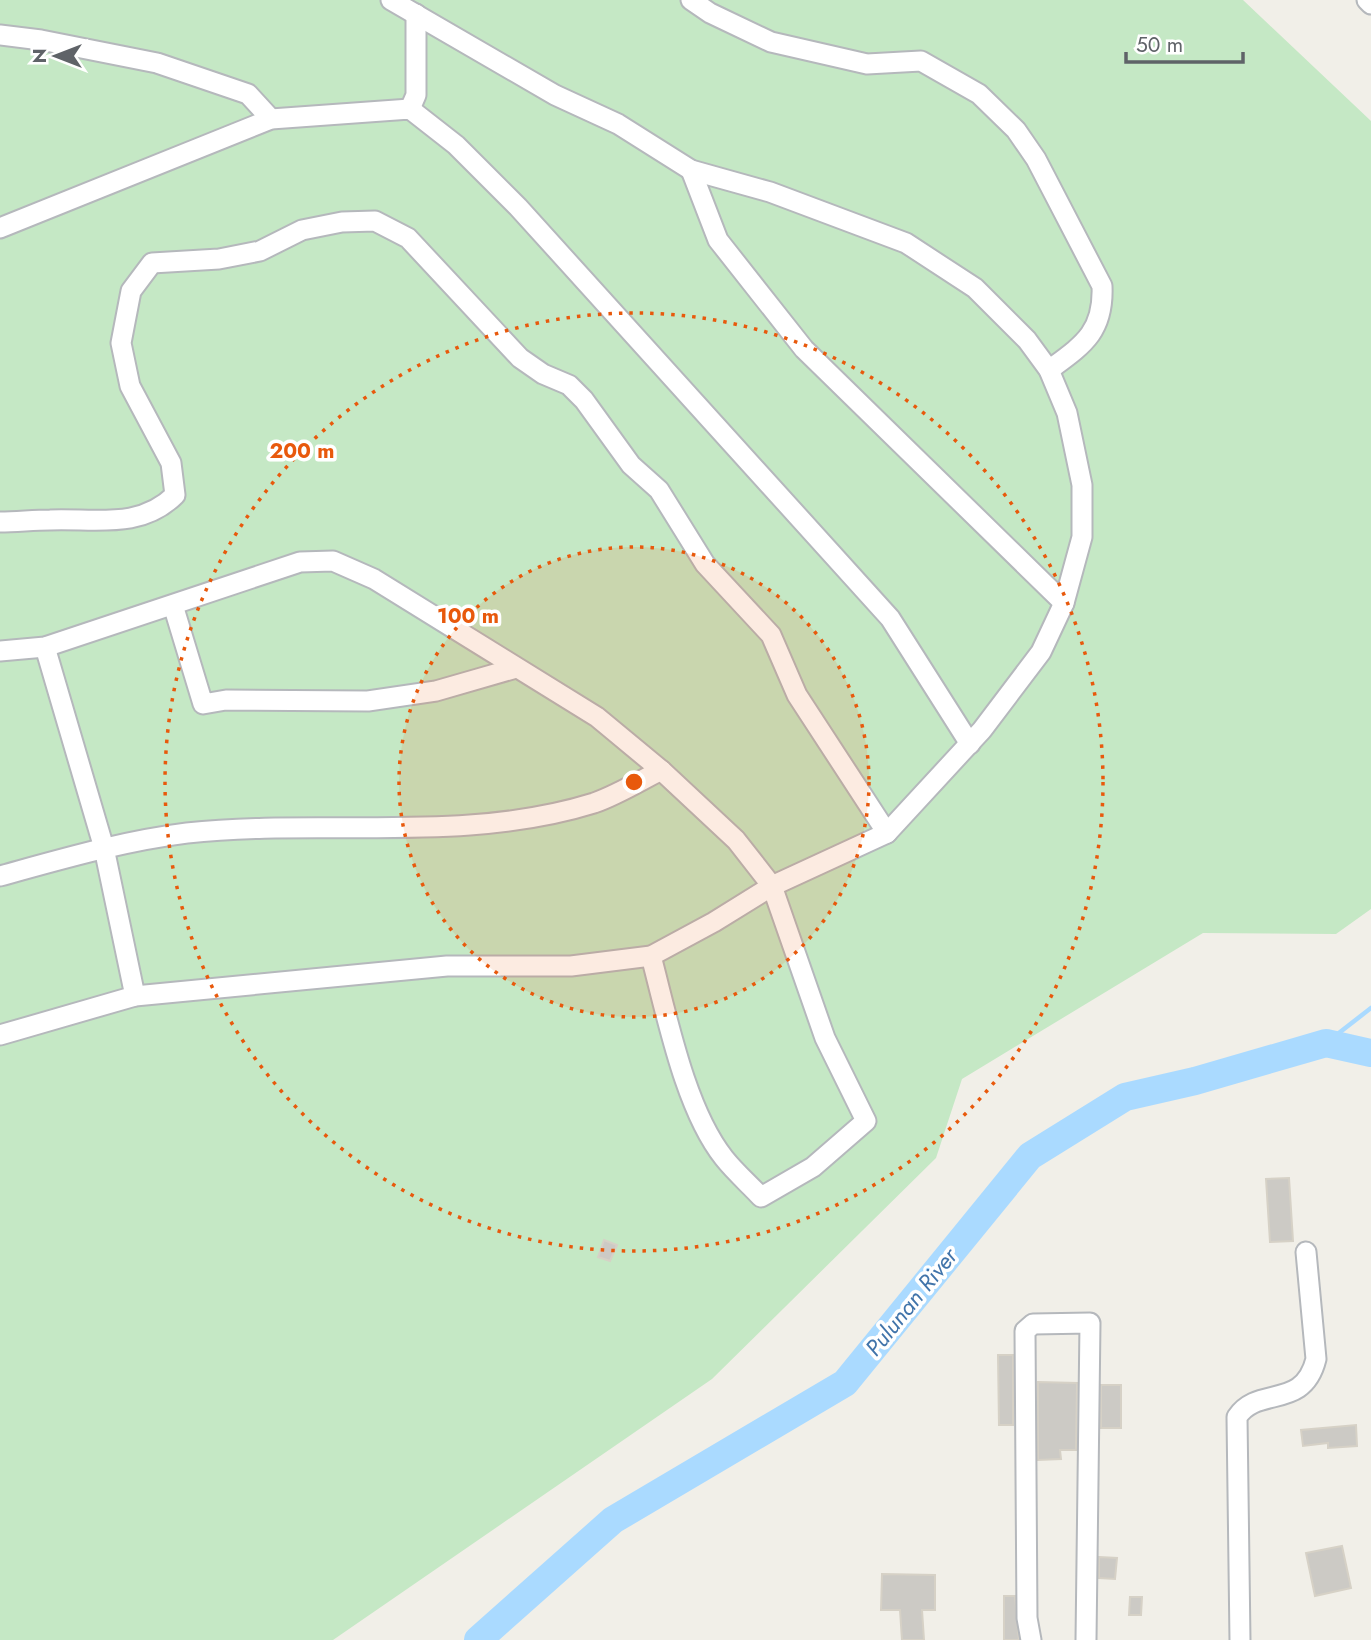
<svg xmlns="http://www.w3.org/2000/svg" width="1371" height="1640" viewBox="0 0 1371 1640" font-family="Jost,sans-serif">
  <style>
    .green { fill: #c5e8c5 }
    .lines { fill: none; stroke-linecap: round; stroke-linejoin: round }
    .stream { stroke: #aadaff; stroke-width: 4.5 }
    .river { stroke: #aadaff; stroke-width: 28 }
    .building { fill: #cccac5; stroke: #d6d1c6; stroke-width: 2 }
    .minor-casing { stroke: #b5b8bc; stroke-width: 23 }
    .minor { stroke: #fff; stroke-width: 19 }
    .ring { fill: none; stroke: #e8590c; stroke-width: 3.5; stroke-dasharray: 3.5 7 }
    .labels { text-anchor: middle; stroke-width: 7; stroke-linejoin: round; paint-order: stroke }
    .water-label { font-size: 23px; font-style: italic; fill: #4174aa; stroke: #fff }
    .centre { fill: #e8590c; stroke: #fff; stroke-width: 3.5 }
    .ring-label { font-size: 21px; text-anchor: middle; font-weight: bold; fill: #e8590c; stroke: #fff; stroke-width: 7; stroke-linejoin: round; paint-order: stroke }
  </style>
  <rect width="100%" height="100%" fill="#f1efe8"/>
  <polygon class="green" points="0,0 1243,0 1371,121 1371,909 1336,934 1203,933 962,1079 936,1158 712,1379 333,1640 0,1640"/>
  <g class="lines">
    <polyline class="stream" points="1326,1043 1371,1008"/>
    <polyline class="river" points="478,1640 613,1520 845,1383 1030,1156 1125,1097 1195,1081 1326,1043 1371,1053"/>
  </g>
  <g class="building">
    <polygon points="1289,1178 1293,1241 1270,1242 1266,1179"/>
    <polygon points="604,1240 617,1245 610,1261 598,1257"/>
    <polygon points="998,1355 1013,1355 1013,1425 999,1425"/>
    <polygon points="1038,1382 1077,1383 1076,1450 1060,1450 1061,1459 1038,1460"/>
    <rect x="1101" y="1385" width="20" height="43"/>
    <polygon points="1356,1425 1357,1446 1328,1448 1328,1443 1303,1446 1301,1430"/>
    <polygon points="1342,1546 1351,1588 1315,1596 1306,1553"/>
    <polygon points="1099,1557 1117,1558 1115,1579 1099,1578"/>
    <polygon points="882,1574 935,1575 935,1610 922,1610 924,1640 902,1640 900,1610 881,1610"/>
    <polygon points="1004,1596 1015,1596 1019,1640 1004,1640"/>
    <polygon points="1130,1597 1142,1597 1141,1615 1129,1615"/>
  </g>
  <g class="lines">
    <defs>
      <g id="minor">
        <path d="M691 0 710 13 771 42 867 64 921 61 979 94 1016 130 1036 159 1102 286C1104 332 1083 345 1049 370"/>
        <polyline points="1367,0 1371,4"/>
        <polyline points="0,35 41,40 157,63 248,94 271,119"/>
        <polyline points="410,109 416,95 416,14"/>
        <polyline points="691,170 718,240 804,349 1064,603"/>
        <polyline points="0,228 271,119 410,109 456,145 518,207 890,618 970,744"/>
        <path d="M0 522C17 522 33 520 50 520 94 518 140 530 175 495L171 463 130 386 121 343 131 291 152 263 219 259 260 251 302 230 342 222 375 221 408 238 520 358 543 374 569 385 584 400 631 465 659 490 705 564 771 635 797 695 887 833"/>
        <polyline points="173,605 203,704 226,700 368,701 436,691 516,668"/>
        <polyline points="45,647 104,848 135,996"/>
        <path d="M0 651 45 647 300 562 333 561 374 579 597 717 661 770 736 840 772 886 825 1038 866 1121 813 1167 761 1197C749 1184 735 1172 724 1158 685 1109 667 1016 651 956"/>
        <path d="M0 876C62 859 123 841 187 833 322 818 463 844 594 803 617 795 640 781 661 770"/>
        <polyline points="0,1035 135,996 447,966 571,966 651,956 714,922 772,886 887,833 982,730 1041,652 1064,603 1082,537 1082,485 1067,413 1049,370 1027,340 975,288 906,243 770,192 691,170 618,124 555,95 391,0"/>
        <polyline points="1031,1640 1027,1618 1025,1331 1033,1324 1090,1323 1086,1640"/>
        <path d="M1240 1640 1237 1417C1258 1385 1303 1411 1316 1359L1306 1252"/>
      </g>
    </defs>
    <use href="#minor" class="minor-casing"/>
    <use href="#minor" class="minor"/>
  </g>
  <circle cx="634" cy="782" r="235" fill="#e8590c" fill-opacity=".12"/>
  <g class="ring">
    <circle cx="634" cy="782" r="235"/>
    <circle cx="634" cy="782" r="469"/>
  </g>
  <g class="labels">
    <g class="water-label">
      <text transform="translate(911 1302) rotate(-51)" y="8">Pulunan River</text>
    </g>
  </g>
  <circle cx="634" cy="782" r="10" class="centre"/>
  <g class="ring-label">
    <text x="302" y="458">200 m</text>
    <text x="468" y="623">100 m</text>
  </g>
  <g transform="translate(56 56) rotate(270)" stroke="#ffffff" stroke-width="5" paint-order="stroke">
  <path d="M0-5L12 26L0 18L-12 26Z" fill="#5f6368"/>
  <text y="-10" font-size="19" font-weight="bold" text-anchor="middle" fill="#5f6368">N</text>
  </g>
  <path d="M1126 52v10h117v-10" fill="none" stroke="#5f6368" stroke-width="3.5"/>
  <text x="1136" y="52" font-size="21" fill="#5f6368" stroke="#ffffff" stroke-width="5" paint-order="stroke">50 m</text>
</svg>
